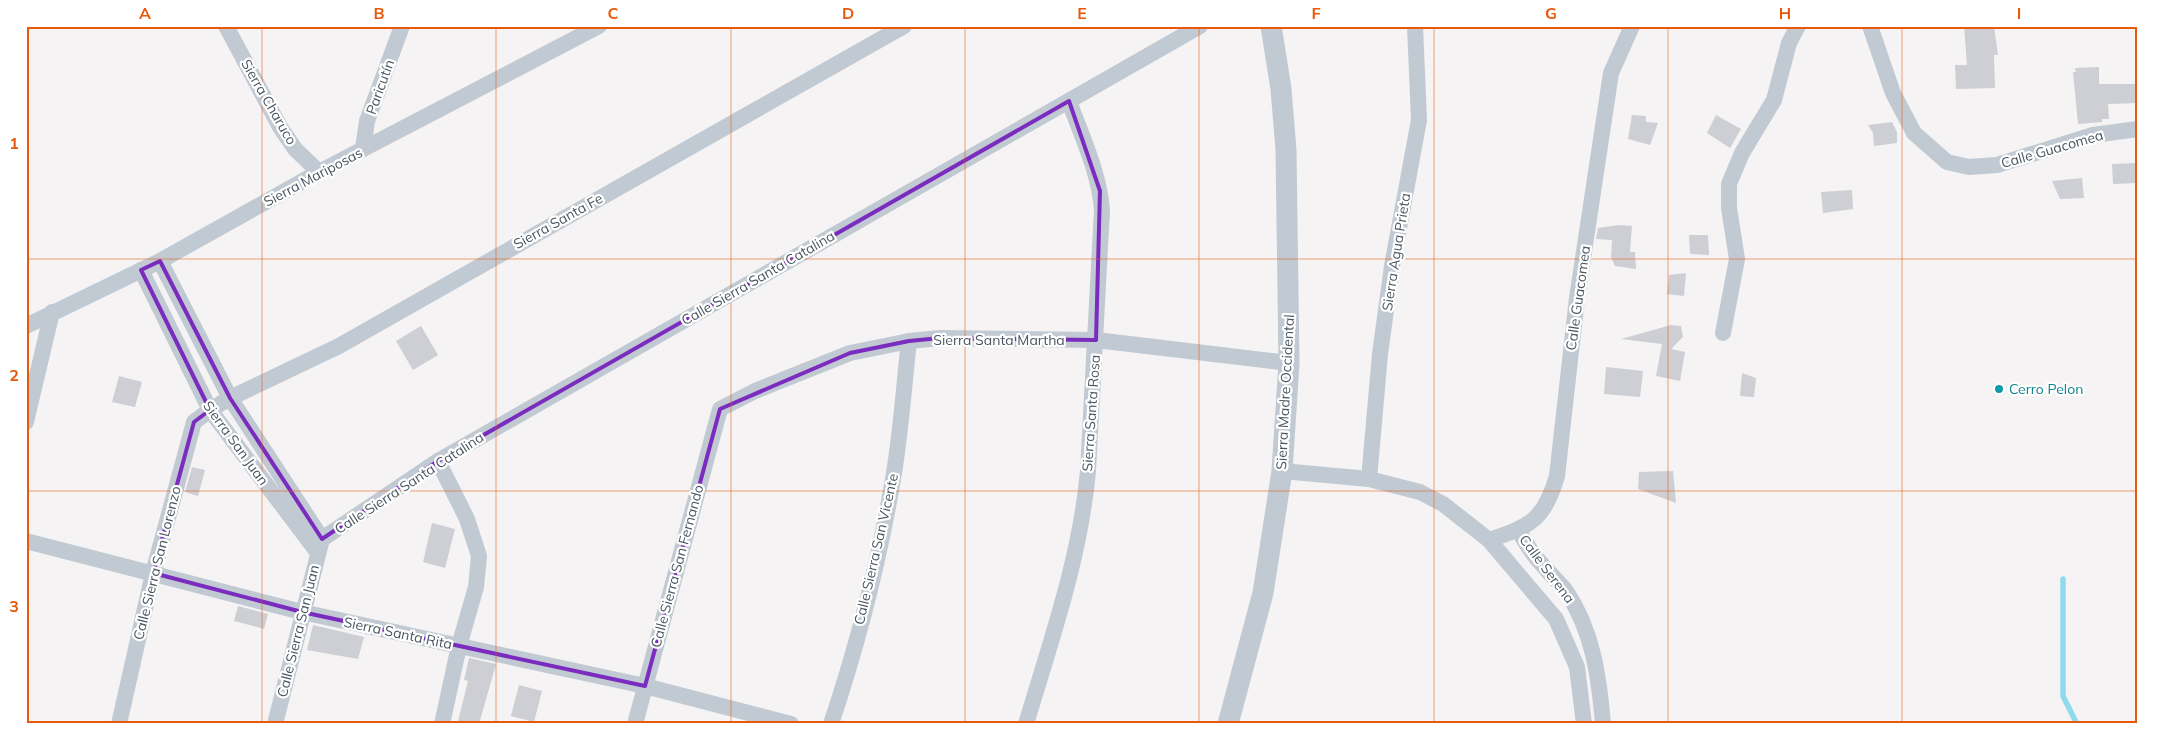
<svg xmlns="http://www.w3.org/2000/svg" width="2164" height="750" viewBox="0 0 2164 750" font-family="Mulish,sans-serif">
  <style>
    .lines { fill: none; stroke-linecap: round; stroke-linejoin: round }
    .stream { stroke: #90daee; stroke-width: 5.5 }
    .building { fill: #cdcfd5 }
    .minor { stroke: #c1cad2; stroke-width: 16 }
    .tertiary { stroke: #c1cad2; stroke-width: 21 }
    .marked { fill: none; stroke: #7b2cbf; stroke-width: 4; stroke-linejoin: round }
    .grid { fill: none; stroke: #e8590c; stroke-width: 1; stroke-opacity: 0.55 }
    .culture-dot { fill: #0f9aa8; stroke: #fff; stroke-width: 2 }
    .labels { text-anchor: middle; stroke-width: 4.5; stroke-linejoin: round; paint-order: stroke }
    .street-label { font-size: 14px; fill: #4a5661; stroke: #fff }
    .culture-label { font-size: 14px; fill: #0d838f; stroke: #fff; text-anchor: start }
    .neatline { fill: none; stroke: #e8590c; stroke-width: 2 }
    .grid-label { font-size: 16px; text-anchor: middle; font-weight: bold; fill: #e8590c }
  </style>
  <rect width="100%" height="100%" fill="#f5f3f3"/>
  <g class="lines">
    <polyline class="stream" points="2063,579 2063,696 2077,724"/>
  </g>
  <g class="building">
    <polygon points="1964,26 1994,26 1998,55 1994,55 1995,88 1956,89 1955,65 1967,65"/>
    <polygon points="2099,67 2099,84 2138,84 2138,103 2108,104 2109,119 2102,119 2102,122 2078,124 2073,72 2076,72 2075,68"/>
    <polygon points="1632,115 1646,116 1646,122 1658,123 1650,145 1628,139"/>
    <polygon points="1716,115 1741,129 1730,148 1707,133"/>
    <polygon points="1892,122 1897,132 1897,143 1874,146 1873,133 1868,125"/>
    <polygon points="2138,163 2138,183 2113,184 2112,164"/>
    <polygon points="2082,178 2084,198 2060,199 2052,181"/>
    <polygon points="1852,190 1853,209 1823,213 1821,192"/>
    <polygon points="1619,225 1632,226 1630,252 1635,252 1636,269 1615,266 1611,257 1612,240 1596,239 1598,228"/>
    <polygon points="1689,235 1708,235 1709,255 1690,254"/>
    <polygon points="1686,273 1684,296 1667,294 1669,275"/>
    <polygon points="1671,325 1681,326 1683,337 1671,349 1685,352 1680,381 1656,376 1662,344 1621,339"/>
    <polygon points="421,326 438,355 413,370 396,341"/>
    <polygon points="1606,367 1643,371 1640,397 1604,394"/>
    <polygon points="1742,373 1756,378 1754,397 1740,396"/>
    <polygon points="119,376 142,382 135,407 112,402"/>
    <polygon points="192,467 205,470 198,496 185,492"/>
    <polygon points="1673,471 1676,503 1638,489 1639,472"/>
    <polygon points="432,523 455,529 445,568 423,562"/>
    <polygon points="238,606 268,614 264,629 234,621"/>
    <polygon points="313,625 364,637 358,659 307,650"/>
    <polygon points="469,658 496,664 479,724 458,721 468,681 464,680"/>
    <polygon points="519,685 542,691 534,722 511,716"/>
  </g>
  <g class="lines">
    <g class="minor">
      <polyline points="226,26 280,127 295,149 319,172"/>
      <polyline points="1870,26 1893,93 1914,133 1947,162 1969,167 1997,165 2093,135 2138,129"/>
      <polyline points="363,149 367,121 402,26"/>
      <polyline points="160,261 230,398 322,539"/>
      <polyline points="141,270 210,410 318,553"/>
      <polyline points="26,326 160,261 319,172 599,26"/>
      <polyline points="1723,333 1737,259 1729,208 1729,184 1742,153 1774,100 1789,43 1798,26"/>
      <polyline points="26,422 52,312"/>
      <polyline points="438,461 467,519 479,556 476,587 459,646 442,724"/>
      <polyline points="1282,471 1369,479 1420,492 1443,504 1489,540 1556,619 1577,667 1584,724"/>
      <polyline points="1369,479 1380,354 1392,266 1419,120 1415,26"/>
      <path d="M1518 530C1525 541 1531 553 1540 562 1548 572 1558 581 1566 591 1593 631 1599 677 1603 724"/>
      <polyline points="322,539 438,461 1200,26"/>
      <path d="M1489 540C1531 526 1544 520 1557 476L1577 298 1611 73 1632 26"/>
      <polyline points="26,541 302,612 645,686 791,724"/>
      <polyline points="119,724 153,573 194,422 210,410 230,398 339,346 904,26"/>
      <polyline points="275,724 321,543"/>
      <polyline points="635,724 720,409 755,391 850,353 909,341 940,338 1096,340 1289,363"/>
      <path d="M831 724C858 643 880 558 894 473 901 430 904 385 909 341"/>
      <path d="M1026 724C1051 640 1080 559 1088 471L1102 210C1099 172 1082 137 1069 101"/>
    </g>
    <polyline class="tertiary" points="1228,724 1263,593 1282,471 1289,363 1286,150 1281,89 1271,26"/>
  </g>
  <path class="marked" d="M1069 101 1100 191 1096 340 940 338 909 341 850 353 720 409 645 686 302 612 153 573 194 422 210 410 141 270 160 261 230 398 322 539 438 461Z"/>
  <path class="grid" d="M262 26V724M496 26V724M731 26V724M965 26V724M1199 26V724M1434 26V724M1668 26V724M1902 26V724M26 259H2138M26 491H2138"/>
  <circle class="culture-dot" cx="1999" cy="389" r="5"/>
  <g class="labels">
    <g class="street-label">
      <text transform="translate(380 87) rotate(-70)" y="5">Paricutín</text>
      <text transform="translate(269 102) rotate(60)" y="5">Sierra Charuco</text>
      <text transform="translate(2052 149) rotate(-16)" y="5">Calle Guacomea</text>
      <text transform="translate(313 177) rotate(-28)" y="5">Sierra Mariposas</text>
      <text transform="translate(558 221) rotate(-29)" y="5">Sierra Santa Fe</text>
      <text transform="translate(1396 252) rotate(-81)" y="5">Sierra Agua Prieta</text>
      <text transform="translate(758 278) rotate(-30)" y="5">Calle Sierra Santa Catalina</text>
      <text transform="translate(1578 298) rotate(-82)" y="5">Calle Guacomea</text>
      <text x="999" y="345">Sierra Santa Martha</text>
      <text transform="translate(1285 392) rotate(-87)" y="5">Sierra Madre Occidental</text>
      <text transform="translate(1091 413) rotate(-86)" y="5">Sierra Santa Rosa</text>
      <text transform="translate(236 443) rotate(54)" y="5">Sierra San Juan</text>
      <text transform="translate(409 483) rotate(-33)" y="5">Calle Sierra Santa Catalina</text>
      <text transform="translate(876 549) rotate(-77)" y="5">Calle Sierra San Vicente</text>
      <text transform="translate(157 563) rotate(-76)" y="5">Calle Sierra San Lorenzo</text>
      <text transform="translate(677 566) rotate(-75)" y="5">Calle Sierra San Fernando</text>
      <text transform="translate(1547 569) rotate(53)" y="5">Calle Serena</text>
      <text transform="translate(298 631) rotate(-76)" y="5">Calle Sierra San Juan</text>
      <text transform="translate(398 633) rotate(12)" y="5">Sierra Santa Rita</text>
    </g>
    <g class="culture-label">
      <text x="2009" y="394">Cerro Pelon</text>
    </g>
  </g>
  <rect width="2164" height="750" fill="none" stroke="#ffffff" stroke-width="55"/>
  <rect x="28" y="28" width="2108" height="694" class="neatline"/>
  <g class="grid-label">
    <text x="145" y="19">A</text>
    <text x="379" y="19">B</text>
    <text x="613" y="19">C</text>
    <text x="848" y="19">D</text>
    <text x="1082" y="19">E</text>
    <text x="1316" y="19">F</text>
    <text x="1551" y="19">G</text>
    <text x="1785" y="19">H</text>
    <text x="2019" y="19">I</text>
    <text x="14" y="149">1</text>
    <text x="14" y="381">2</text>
    <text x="14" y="612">3</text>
  </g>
</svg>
